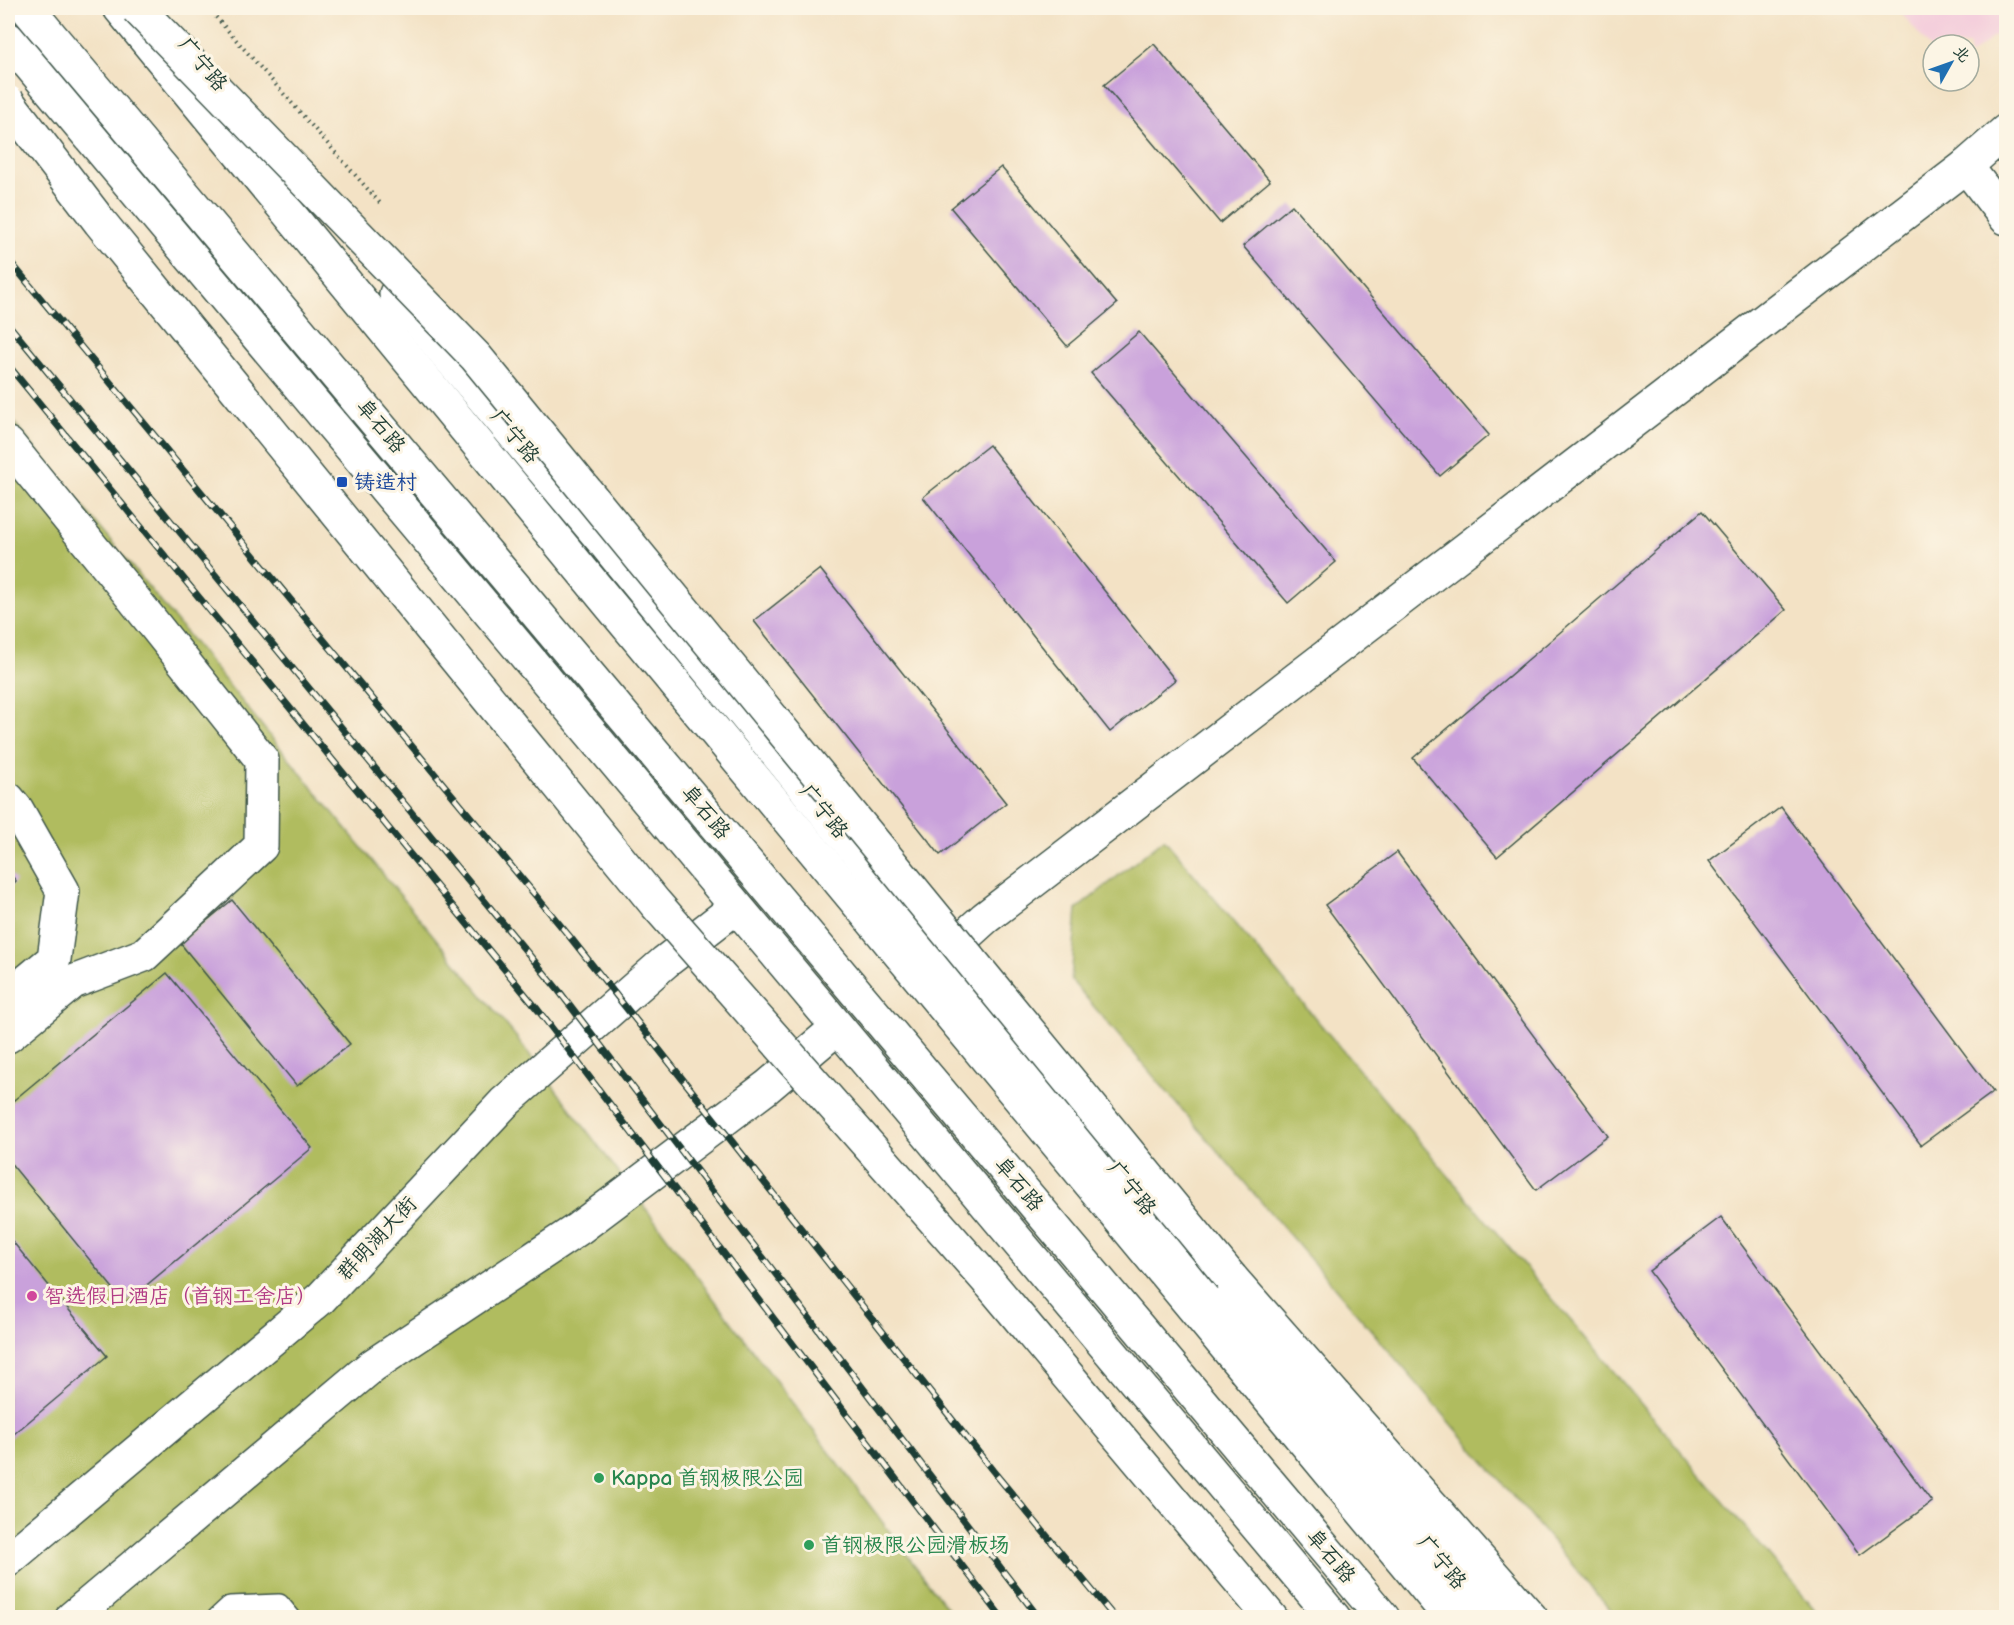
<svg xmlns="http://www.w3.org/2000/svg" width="2014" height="1625" viewBox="0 0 2014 1625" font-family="'Balsamiq Sans','LXGW WenKai TC',sans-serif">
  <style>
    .built { fill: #f4cfdc }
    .green { fill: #b0bc5e; stroke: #687c49; stroke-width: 1.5 }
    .building { fill: #c9a1db }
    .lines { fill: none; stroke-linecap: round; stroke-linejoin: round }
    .service-casing { stroke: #3f564a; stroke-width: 24 }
    .minor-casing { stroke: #3f564a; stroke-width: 36 }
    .tertiary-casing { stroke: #3f564a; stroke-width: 36 }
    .secondary-casing { stroke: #3f564a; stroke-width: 36 }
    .trunk-casing { stroke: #3f564a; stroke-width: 36 }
    .path { stroke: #3f564a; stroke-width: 4; stroke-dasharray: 1.5 4.5; stroke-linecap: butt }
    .service { stroke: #fff; stroke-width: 21 }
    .minor { stroke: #fff; stroke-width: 33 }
    .tertiary { stroke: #fff; stroke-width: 33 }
    .secondary { stroke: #fff; stroke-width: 33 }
    .trunk { stroke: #fff; stroke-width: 33 }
    .rail-casing { stroke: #1f3d34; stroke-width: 7 }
    .rail { stroke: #fcf5e5; stroke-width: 4.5; stroke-dasharray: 14; stroke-linecap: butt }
    .trunk-bridge-casing { stroke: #3f564a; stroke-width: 36; stroke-linecap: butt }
    .trunk-bridge { stroke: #fff; stroke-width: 33 }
    .transit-dot { fill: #1a4fb4; stroke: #fcf5e5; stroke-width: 2 }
    .hotel-dot { fill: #d1479c; stroke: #fcf5e5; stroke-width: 2 }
    .leisure-dot { fill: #2e9e5b; stroke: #fcf5e5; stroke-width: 2 }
    .labels { text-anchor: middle; stroke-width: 6; stroke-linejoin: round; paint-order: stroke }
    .street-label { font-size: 21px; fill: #1f3d34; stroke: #fcf5e5 }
    .transit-label { font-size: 21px; fill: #164399; stroke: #fcf5e5; text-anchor: start }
    .hotel-label { font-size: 21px; fill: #b23c85; stroke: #fcf5e5; text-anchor: start }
    .leisure-label { font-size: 21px; fill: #27864d; stroke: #fcf5e5; text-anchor: start }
  </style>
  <rect width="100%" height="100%" fill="#fcf5e5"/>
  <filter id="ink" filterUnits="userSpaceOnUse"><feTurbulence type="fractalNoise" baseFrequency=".0167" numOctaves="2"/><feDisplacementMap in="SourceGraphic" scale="12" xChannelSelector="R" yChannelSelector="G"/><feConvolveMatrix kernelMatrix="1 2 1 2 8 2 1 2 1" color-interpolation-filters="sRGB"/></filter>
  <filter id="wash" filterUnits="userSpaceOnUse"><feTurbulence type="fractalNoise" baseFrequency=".008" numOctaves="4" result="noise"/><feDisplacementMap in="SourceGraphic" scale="24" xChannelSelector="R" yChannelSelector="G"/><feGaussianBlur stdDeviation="1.35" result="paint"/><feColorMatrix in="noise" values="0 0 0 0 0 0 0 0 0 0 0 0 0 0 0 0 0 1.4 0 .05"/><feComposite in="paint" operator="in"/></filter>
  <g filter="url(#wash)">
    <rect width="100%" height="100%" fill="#f3e2c5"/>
    <polygon class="built" points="1897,8 2006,8 2006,27 1969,56 1969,45 1933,45 1933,51"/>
    <g class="green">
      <polygon points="8,415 517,1038 954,1617 8,1617"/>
      <polygon points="1164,839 1821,1617 1617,1617 1071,980 1077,909"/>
    </g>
    <g id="blocks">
      <g class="building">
        <polygon points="1154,44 1270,181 1220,223 1104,85"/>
        <polygon points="1001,167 1117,304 1067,346 951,208"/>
        <polygon points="1292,205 1489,435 1440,476 1243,246"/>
        <polygon points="1139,332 1336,562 1288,603 1091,373"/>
        <polygon points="989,445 1175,680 1110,732 923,497"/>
        <polygon points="1702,511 1786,610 1497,857 1413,758"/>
        <polygon points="820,569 1006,803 940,855 754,621"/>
        <polygon points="1781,807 1993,1092 1921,1145 1709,861"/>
        <polygon points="1397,852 1608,1136 1536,1190 1325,905"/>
        <polygon points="8,871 16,881 8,889"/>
        <polygon points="232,900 350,1044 297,1086 180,943"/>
        <polygon points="167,973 312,1148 125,1303 8,1160 8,1105"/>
        <polygon points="1721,1217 1932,1502 1860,1555 1649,1271"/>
        <polygon points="8,1236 107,1356 8,1439"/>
      </g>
    </g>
  </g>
  <g filter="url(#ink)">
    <use href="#blocks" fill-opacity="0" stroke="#3f564a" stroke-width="1.5"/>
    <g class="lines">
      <defs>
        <polyline id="service" points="218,1618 230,1607 279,1605 290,1618"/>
        <g id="minor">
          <polyline points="8,444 121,583 262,760 261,846 144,955 73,982 8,1036"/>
          <polyline points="8,799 17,810 63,891 54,959 8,997"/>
        </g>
        <g id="tertiary">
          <polyline points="8,39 1334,1618"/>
          <polyline points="1966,166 2006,218"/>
          <polyline points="396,294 603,541 1240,1320 1489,1618"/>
          <polyline points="943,956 985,918 1966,166 2006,131"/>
        </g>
        <g id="secondary">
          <polyline points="8,1560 321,1298 504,1103 665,962 736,907"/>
          <polyline points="72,1618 372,1366 578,1229 767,1087 837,1028"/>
        </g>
        <g id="trunk">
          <polyline points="27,8 1383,1618"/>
          <polyline points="120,8 607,601 1451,1618"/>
          <polyline points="1231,1278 1531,1618"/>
          <polyline points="989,1282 1271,1618"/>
        </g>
      </defs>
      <use href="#service" class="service-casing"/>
      <use href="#minor" class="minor-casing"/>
      <use href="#tertiary" class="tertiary-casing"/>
      <use href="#secondary" class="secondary-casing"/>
      <use href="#trunk" class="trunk-casing"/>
      <polyline class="path" points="208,8 380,203"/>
      <use href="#service" class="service"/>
      <use href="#minor" class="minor"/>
      <use href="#tertiary" class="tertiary"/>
      <use href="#secondary" class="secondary"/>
      <use href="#trunk" class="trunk"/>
      <defs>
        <g id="rail">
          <polyline points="8,259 570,937 993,1471 1115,1618"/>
          <polyline points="8,324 559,991 1039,1618"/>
          <polyline points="8,365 538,1010 1002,1618"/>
        </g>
      </defs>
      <use href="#rail" class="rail-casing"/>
      <use href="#rail" class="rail"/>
      <defs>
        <g id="trunk-bridge">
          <polyline points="137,8 476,357 1231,1278"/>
          <polyline points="8,102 100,222 655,903 989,1282"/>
        </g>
      </defs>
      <use href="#trunk-bridge" class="trunk-bridge-casing"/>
      <use href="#trunk-bridge" class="trunk-bridge"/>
    </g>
  </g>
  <rect class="transit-dot" x="336" y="476" width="12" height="12" rx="3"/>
  <circle class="hotel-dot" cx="32" cy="1296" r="6"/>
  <g class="leisure-dot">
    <circle cx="599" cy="1478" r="6"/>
    <circle cx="809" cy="1545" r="6"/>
  </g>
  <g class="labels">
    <g class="street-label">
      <text transform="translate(203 64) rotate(50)" y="7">广宁路</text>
      <text transform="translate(381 426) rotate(50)" y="7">阜石路</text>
      <text transform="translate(515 436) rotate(50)" y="7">广宁路</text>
      <text transform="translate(824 811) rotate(51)" y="7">广宁路</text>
      <text transform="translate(706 812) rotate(50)" y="7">阜石路</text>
      <text transform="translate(1019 1184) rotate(50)" y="7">阜石路</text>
      <text transform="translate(1132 1188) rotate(51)" y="7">广宁路</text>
      <text transform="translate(377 1238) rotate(-47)" y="7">群明湖大街</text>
      <text transform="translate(1331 1556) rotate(50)" y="7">阜石路</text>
      <text transform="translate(1442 1562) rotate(50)" y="7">广宁路</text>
    </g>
    <g class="transit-label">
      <text x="354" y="489">铸造村</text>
    </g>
    <g class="hotel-label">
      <text x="44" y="1303">智选假日酒店（首钢工舍店）</text>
    </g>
    <g class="leisure-label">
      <text x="611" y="1485">Kappa 首钢极限公园</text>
      <text x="821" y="1552">首钢极限公园滑板场</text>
    </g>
  </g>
  <rect width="2014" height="1625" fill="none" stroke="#fcf5e5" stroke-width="30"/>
  <g transform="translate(1951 63) rotate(50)"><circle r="28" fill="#fcf5e5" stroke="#a4ab9e" stroke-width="1.5"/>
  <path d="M0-4.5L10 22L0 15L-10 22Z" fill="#1f6fb2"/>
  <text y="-9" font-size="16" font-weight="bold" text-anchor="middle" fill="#1f3d34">北</text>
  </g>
</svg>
